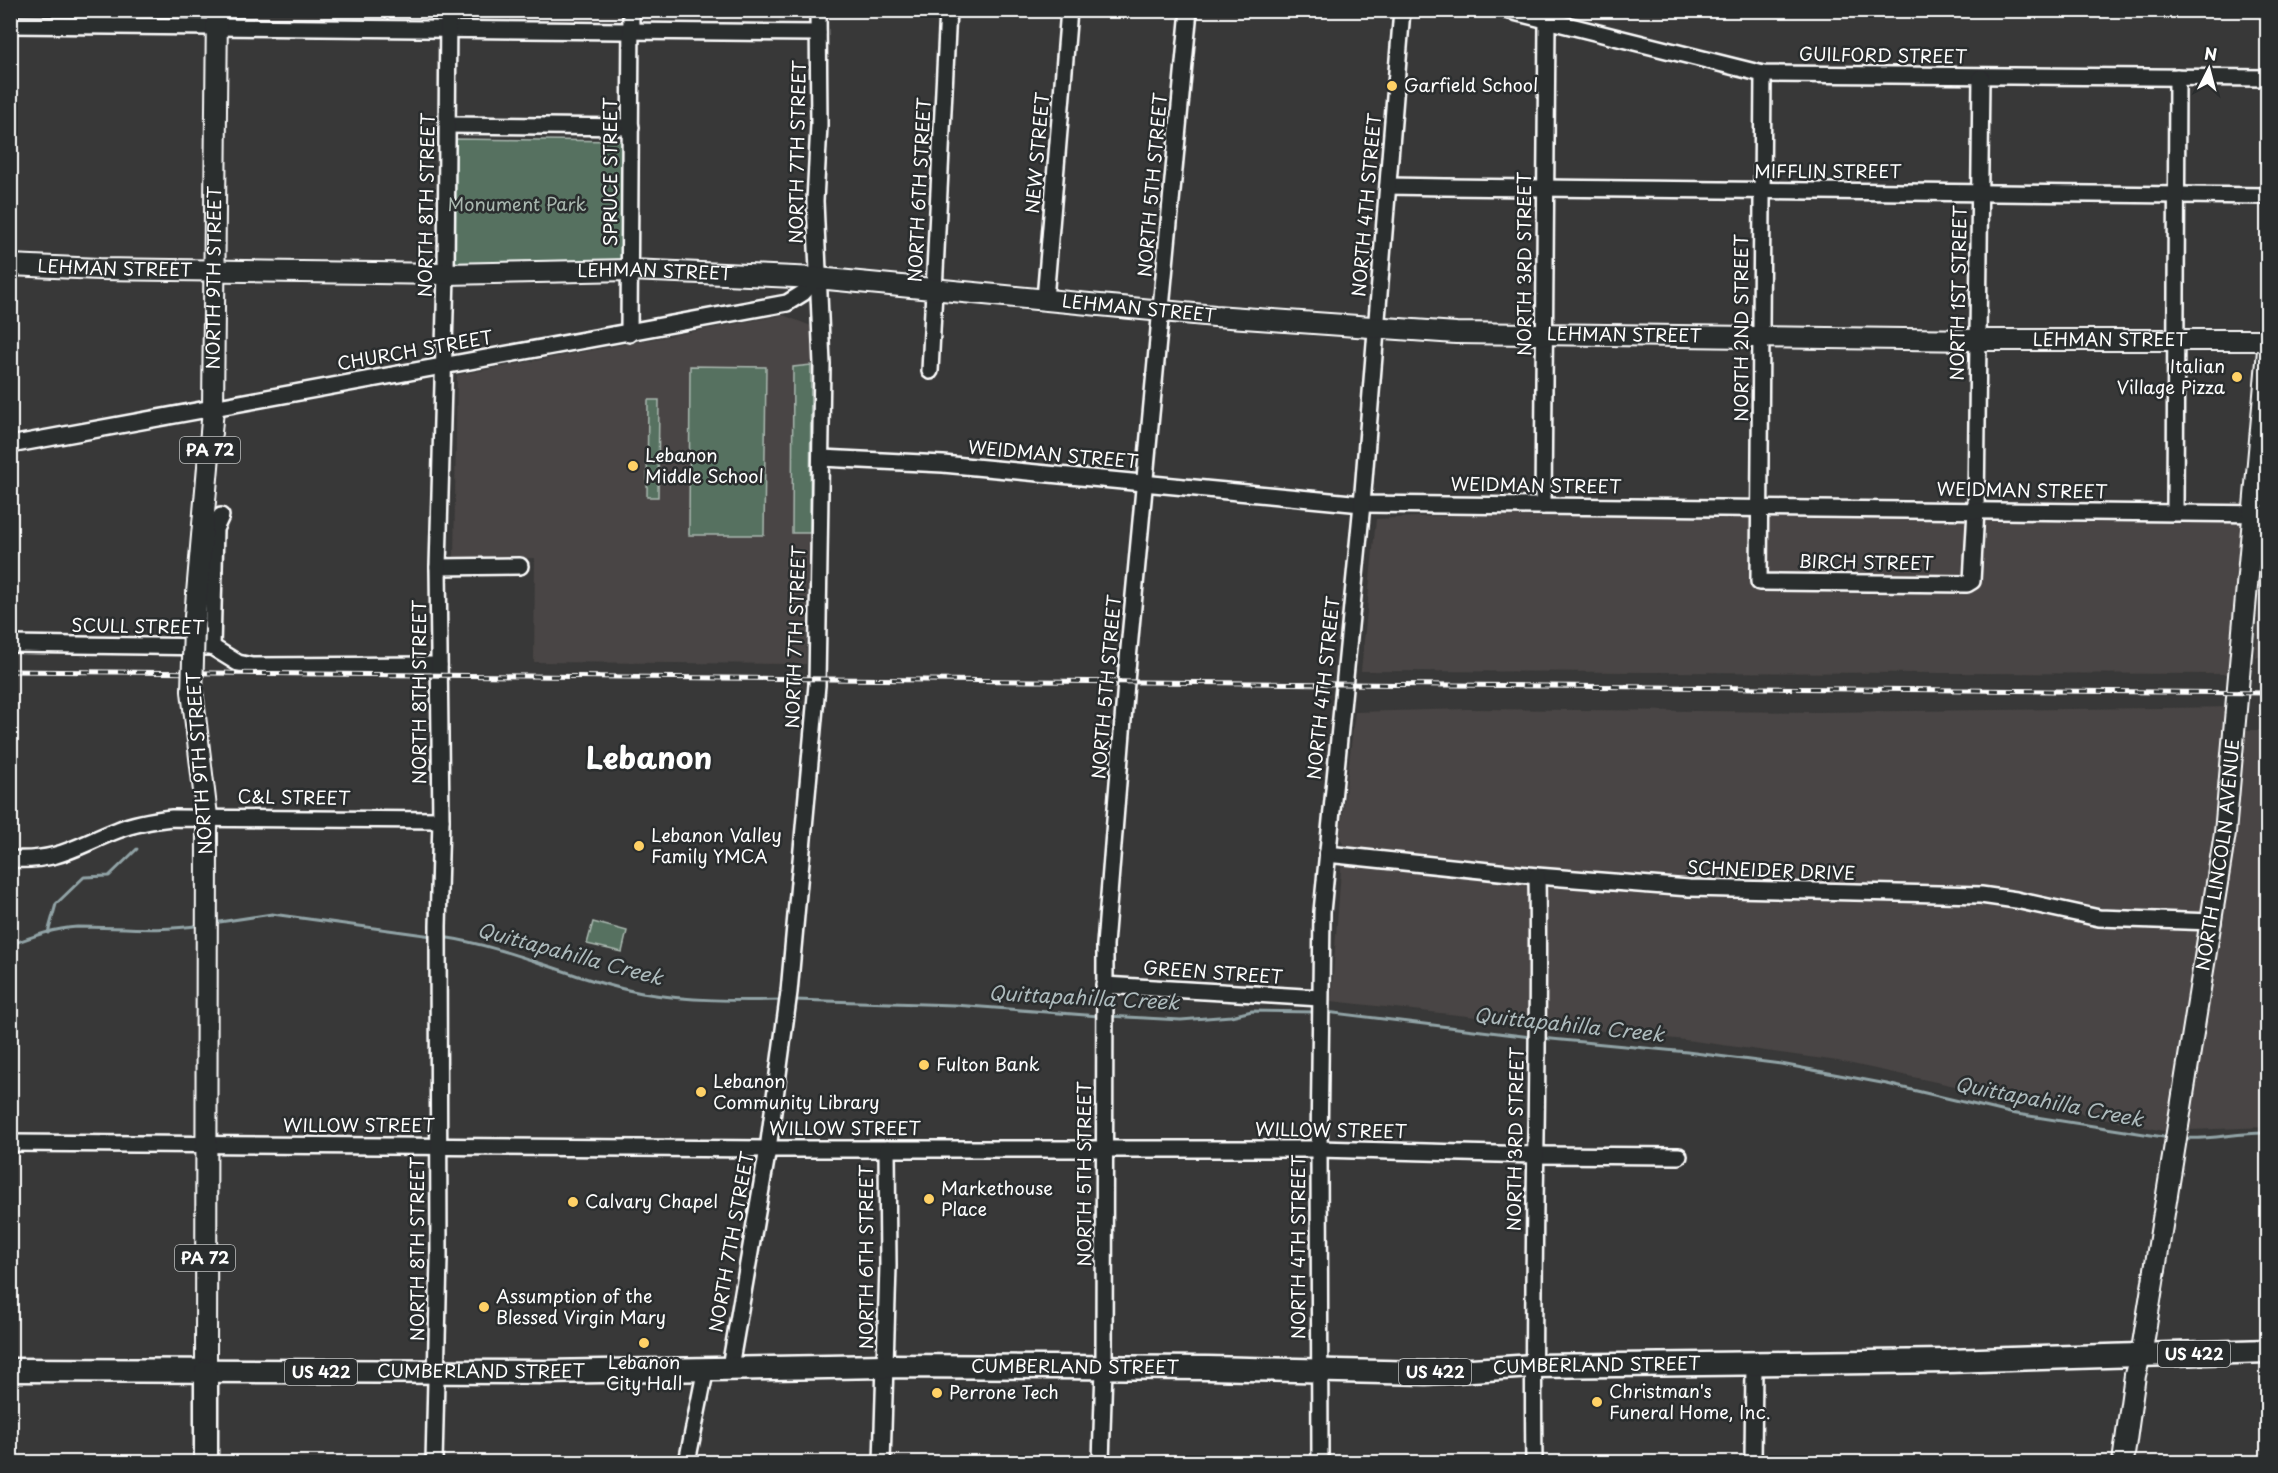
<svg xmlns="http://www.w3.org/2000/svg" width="2278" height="1473" viewBox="0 0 2278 1473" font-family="'Playpen Sans',sans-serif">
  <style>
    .built { fill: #494544 }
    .green { fill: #567160; stroke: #aab8b0; stroke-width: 1.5 }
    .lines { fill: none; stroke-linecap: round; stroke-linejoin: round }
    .stream { stroke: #91a3a6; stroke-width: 3 }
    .minor-casing { stroke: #fff; stroke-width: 20 }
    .major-casing { stroke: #fff; stroke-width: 24 }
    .highway-casing { stroke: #fff; stroke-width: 27 }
    .minor { stroke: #2a2d2e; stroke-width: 15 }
    .major { stroke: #2a2d2e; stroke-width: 20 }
    .highway { stroke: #2a2d2e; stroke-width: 22 }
    .rail-casing { stroke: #fff; stroke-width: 5 }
    .rail { stroke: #2a2d2e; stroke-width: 3; stroke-dasharray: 9; stroke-linecap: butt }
    .major-bridge-casing { stroke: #fff; stroke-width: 24; stroke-linecap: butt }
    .major-bridge { stroke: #2a2d2e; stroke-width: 20 }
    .poi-dot { fill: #ffd166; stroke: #2a2d2e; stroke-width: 2 }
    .labels { text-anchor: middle; stroke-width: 5; stroke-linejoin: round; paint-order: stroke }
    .shield { fill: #2a2d2e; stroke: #bfc0c0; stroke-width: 1.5 }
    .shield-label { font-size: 16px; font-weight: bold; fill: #fff }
    .street-label { font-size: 18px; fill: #fff; stroke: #2a2d2e }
    .poi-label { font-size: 18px; fill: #fff; stroke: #2a2d2e; text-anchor: start }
    .park-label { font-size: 18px; fill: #aab8b0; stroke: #2a2d2e }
    .water-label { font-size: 20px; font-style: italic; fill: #adbabc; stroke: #2a2d2e }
    .town-label { font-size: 30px; font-weight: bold; fill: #fff; stroke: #2a2d2e }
  </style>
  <rect width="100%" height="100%" fill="#383838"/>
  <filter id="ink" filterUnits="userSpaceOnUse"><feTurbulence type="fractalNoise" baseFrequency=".0167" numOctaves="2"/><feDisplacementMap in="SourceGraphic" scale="12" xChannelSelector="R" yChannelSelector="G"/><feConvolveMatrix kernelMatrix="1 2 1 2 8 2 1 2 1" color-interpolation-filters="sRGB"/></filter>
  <g filter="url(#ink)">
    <g class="built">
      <polygon points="783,315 814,327 806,664 534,662 535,558 454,559 457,375"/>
      <polygon points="1497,513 2241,521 2229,674 1361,671 1376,519"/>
      <polygon points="2267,524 2267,657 2255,657"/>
      <polygon points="2245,707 2243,730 2267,730 2267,1127 2164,1131 1838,1061 1694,1041 1331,1001 1343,844 1340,837 1355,712 1466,709 1817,712"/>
    </g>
    <g class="green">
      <polygon points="452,139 622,141 621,269 450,269"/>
      <polygon points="811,365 810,533 792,533 793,367"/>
      <polygon points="690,366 766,367 764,535 689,535"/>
      <polygon points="648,400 659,400 658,497 647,497"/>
      <polygon points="593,922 627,931 622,952 587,944"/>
    </g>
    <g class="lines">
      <g class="stream">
        <polyline points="213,923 272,914 432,936"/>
        <polyline points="48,933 56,904 84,877 109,876 137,849"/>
        <path d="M442 937C511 947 574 980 642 993 689 1001 737 1001 784 1000"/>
        <path d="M10 945C31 937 55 928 77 927 119 927 159 932 201 925"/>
        <polyline points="794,1000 955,1005 1099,1016"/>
        <polyline points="1326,1012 1531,1037"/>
        <polyline points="1108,1016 1181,1020 1231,1016 1252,1011 1317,1012"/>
        <polyline points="1541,1038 1687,1052 1781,1064 1887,1084 2010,1113 2170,1138"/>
        <path d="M2183 1138C2211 1140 2239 1132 2268 1133"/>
      </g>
      <defs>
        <g id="minor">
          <polyline points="1506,10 1763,74 2268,78"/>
          <polyline points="10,25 818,33"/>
          <polyline points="1763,74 1759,582 1967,584 1972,581 1976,510 1981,77"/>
          <polyline points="448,125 631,127"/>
          <path d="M1388 186C1681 191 1974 191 2268 196"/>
          <polyline points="1045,299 1069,10"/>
          <polyline points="629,334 631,10"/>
          <polyline points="930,371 948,10"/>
          <polyline points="10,445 787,303 803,293 817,278"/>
          <polyline points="821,458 943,464 1362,504 2268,514"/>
          <polyline points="1543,506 1547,22"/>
          <polyline points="2175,512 2177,77"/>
          <polyline points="438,567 520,566"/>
          <polyline points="10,644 212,647 238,663 252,666 439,665"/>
          <polyline points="212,647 215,529 221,516"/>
          <polyline points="1327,854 1537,876 1689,888 1981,895 2016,900 2099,918 2213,922"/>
          <path d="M10 859C59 862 76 846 118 830 135 823 154 820 172 818L441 820"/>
          <polyline points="1104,985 1320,998"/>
          <polyline points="10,1143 768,1149 1319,1149 1536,1155 1679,1156"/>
          <polyline points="730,1367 768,1149 789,992 817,685 822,364 815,201 819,125 818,10"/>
          <polyline points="434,1462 439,1258 438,926 441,820 438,567 446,274 448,10"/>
          <polyline points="687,1462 706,1368"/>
          <polyline points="882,1462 888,1266 887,1149"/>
          <polyline points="1101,1462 1104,1368 1105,945 1127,670 1189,10"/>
          <polyline points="1320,1462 1319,1149 1322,912 1362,504 1402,10"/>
          <path d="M1534 1462C1531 1267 1540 1072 1537 876"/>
          <polyline points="1753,1462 1754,1364"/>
        </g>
        <g id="major">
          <path id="s1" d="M10 265 99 269 446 274 630 270 817 278 1215 316 1456 333 1978 340H2268"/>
          <path id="s2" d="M194 628 213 409 217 10"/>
          <polyline points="192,691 207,816 206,1372"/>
          <path id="s3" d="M2123 1462 2135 1375 2143 1344 2225 833 2268 350"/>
        </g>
        <g id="highway">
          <path id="s4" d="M10 1370 544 1372 886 1366 1208 1368 1426 1373 1533 1366 1948 1361 2268 1351"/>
          <polyline points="206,1372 206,1462"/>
        </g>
      </defs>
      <use href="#minor" class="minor-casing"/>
      <use href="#major" class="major-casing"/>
      <use href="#highway" class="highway-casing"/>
      <use href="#minor" class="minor"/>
      <use href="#major" class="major"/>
      <use href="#highway" class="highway"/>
      <defs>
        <polyline id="rail" points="10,671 2268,693"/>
      </defs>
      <use href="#rail" class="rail-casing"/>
      <use href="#rail" class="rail"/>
      <defs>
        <polyline id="major-bridge" points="192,691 194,628"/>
      </defs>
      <use href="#major-bridge" class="major-bridge-casing"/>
      <use href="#major-bridge" class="major-bridge"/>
    </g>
  </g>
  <g class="poi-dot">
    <circle cx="1392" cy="86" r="6"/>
    <circle cx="2237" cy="377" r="6"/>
    <circle cx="633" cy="466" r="6"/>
    <circle cx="639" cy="846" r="6"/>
    <circle cx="924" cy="1065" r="6"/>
    <circle cx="701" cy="1092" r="6"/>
    <circle cx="929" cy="1199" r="6"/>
    <circle cx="573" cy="1202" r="6"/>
    <circle cx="484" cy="1307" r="6"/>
    <circle cx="644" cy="1343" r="6"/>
    <circle cx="937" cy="1393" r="6"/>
    <circle cx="1597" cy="1402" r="6"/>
  </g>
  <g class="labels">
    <g class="shield">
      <rect x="180" y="437" width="60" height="26" rx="4.5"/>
      <rect x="175" y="1245" width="60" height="26" rx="4.5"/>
      <rect x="2158" y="1341" width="72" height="26" rx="4.5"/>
      <rect x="285" y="1359" width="72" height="26" rx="4.5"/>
      <rect x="1399" y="1359" width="72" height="26" rx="4.5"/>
    </g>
    <g class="shield-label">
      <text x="210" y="456">PA 72</text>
      <text x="205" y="1264">PA 72</text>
      <text x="2194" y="1360">US 422</text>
      <text x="321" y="1378">US 422</text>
      <text x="1435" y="1378">US 422</text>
    </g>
    <g class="street-label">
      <text transform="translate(1883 56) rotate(1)" y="6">GUILFORD STREET</text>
      <text transform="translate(798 152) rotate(-89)" y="6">NORTH 7TH STREET</text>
      <text transform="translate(1038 153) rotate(-85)" y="6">NEW STREET</text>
      <text transform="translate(611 172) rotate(-90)" y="6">SPRUCE STREET</text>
      <text x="1828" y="178">MIFFLIN STREET</text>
      <text transform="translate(1153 185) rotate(-85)" y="6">NORTH 5TH STREET</text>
      <text transform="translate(920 190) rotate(-87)" y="6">NORTH 6TH STREET</text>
      <text transform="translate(427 205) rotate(-89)" y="6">NORTH 8TH STREET</text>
      <text transform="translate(1367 205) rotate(-85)" y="6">NORTH 4TH STREET</text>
      <text transform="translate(1525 264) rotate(-90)" y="6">NORTH 3RD STREET</text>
      <text dy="6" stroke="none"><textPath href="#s1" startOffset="105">LEHMAN STREET</textPath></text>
      <text dy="6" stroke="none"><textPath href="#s1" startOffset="645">LEHMAN STREET</textPath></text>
      <text dy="6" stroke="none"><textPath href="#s2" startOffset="351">NORTH 9TH STREET</textPath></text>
      <text transform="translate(1959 293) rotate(-89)" y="6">NORTH 1ST STREET</text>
      <text dy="6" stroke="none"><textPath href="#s1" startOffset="1131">LEHMAN STREET</textPath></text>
      <text transform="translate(1742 328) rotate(-90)" y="6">NORTH 2ND STREET</text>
      <text dy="6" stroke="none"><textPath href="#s1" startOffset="1617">LEHMAN STREET</textPath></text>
      <text dy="6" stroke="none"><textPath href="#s1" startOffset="2103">LEHMAN STREET</textPath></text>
      <text transform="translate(415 351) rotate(-10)" y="6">CHURCH STREET</text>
      <text transform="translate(1053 455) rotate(5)" y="6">WEIDMAN STREET</text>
      <text transform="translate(1536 486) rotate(1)" y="6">WEIDMAN STREET</text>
      <text transform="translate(2022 491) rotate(1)" y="6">WEIDMAN STREET</text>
      <text transform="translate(1866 563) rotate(1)" y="6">BIRCH STREET</text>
      <text transform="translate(138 627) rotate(1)" y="6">SCULL STREET</text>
      <text transform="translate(796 637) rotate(-88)" y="6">NORTH 7TH STREET</text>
      <text transform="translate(1107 687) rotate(-85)" y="6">NORTH 5TH STREET</text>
      <text transform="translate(1324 688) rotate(-84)" y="6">NORTH 4TH STREET</text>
      <text transform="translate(420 692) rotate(-90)" y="6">NORTH 8TH STREET</text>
      <text transform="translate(200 763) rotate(-94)" y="6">NORTH 9TH STREET</text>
      <text transform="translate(294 798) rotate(1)" y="6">C&amp;L STREET</text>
      <text dy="6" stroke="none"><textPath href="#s3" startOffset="615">NORTH LINCOLN AVENUE</textPath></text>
      <text transform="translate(1771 871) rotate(2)" y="6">SCHNEIDER DRIVE</text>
      <text transform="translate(1213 973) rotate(4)" y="6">GREEN STREET</text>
      <text x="359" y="1132">WILLOW STREET</text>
      <text x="845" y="1135">WILLOW STREET</text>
      <text transform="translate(1331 1131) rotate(1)" y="6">WILLOW STREET</text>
      <text transform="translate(1516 1139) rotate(-89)" y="6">NORTH 3RD STREET</text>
      <text transform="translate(1085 1174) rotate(-90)" y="6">NORTH 5TH STREET</text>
      <text transform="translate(732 1242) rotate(-80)" y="6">NORTH 7TH STREET</text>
      <text transform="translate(1299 1247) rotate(-90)" y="6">NORTH 4TH STREET</text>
      <text transform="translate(418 1249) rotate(-90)" y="6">NORTH 8TH STREET</text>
      <text transform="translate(867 1257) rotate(-90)" y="6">NORTH 6TH STREET</text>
      <text dy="6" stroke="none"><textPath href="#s4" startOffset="1065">CUMBERLAND STREET</textPath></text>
      <text dy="6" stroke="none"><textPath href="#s4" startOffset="1587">CUMBERLAND STREET</textPath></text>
      <text dy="6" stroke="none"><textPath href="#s4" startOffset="471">CUMBERLAND STREET</textPath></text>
    </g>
    <g class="poi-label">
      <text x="1404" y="92">Garfield School</text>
      <text x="2225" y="373" text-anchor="end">Italian<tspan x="2225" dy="21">Village Pizza</tspan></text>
      <text x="645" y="462">Lebanon<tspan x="645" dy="21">Middle School</tspan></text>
      <text x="651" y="842">Lebanon Valley<tspan x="651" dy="21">Family YMCA</tspan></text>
      <text x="936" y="1071">Fulton Bank</text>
      <text x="713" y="1088">Lebanon<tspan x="713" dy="21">Community Library</tspan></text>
      <text x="941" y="1195">Markethouse<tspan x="941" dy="21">Place</tspan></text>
      <text x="585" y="1208">Calvary Chapel</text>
      <text x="496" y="1303">Assumption of the<tspan x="496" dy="21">Blessed Virgin Mary</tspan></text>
      <text x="644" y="1369" text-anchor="middle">Lebanon<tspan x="644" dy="21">City Hall</tspan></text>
      <text x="1609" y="1398">Christman's<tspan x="1609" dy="21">Funeral Home, Inc.</tspan></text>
      <text x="949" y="1399">Perrone Tech</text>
    </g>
    <g class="park-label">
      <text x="517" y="211">Monument Park</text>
    </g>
    <g class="water-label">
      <text transform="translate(570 954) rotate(15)" y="7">Quittapahilla Creek</text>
      <text transform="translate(1084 998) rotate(3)" y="7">Quittapahilla Creek</text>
      <text transform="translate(1569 1025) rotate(6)" y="7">Quittapahilla Creek</text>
      <text transform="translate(2049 1102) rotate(11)" y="7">Quittapahilla Creek</text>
    </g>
    <g class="town-label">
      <text x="649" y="769">Lebanon</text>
    </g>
  </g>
  <rect width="2278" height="1473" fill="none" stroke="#2a2d2e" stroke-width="36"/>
  <rect x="18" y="18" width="2242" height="1437" fill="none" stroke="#fff" stroke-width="2" filter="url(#ink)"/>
  <g transform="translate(2209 69) rotate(6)" stroke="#2a2d2e" stroke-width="4.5" paint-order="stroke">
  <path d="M0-4.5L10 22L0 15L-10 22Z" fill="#ffffff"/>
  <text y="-9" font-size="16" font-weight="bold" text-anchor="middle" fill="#ffffff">N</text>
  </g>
</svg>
